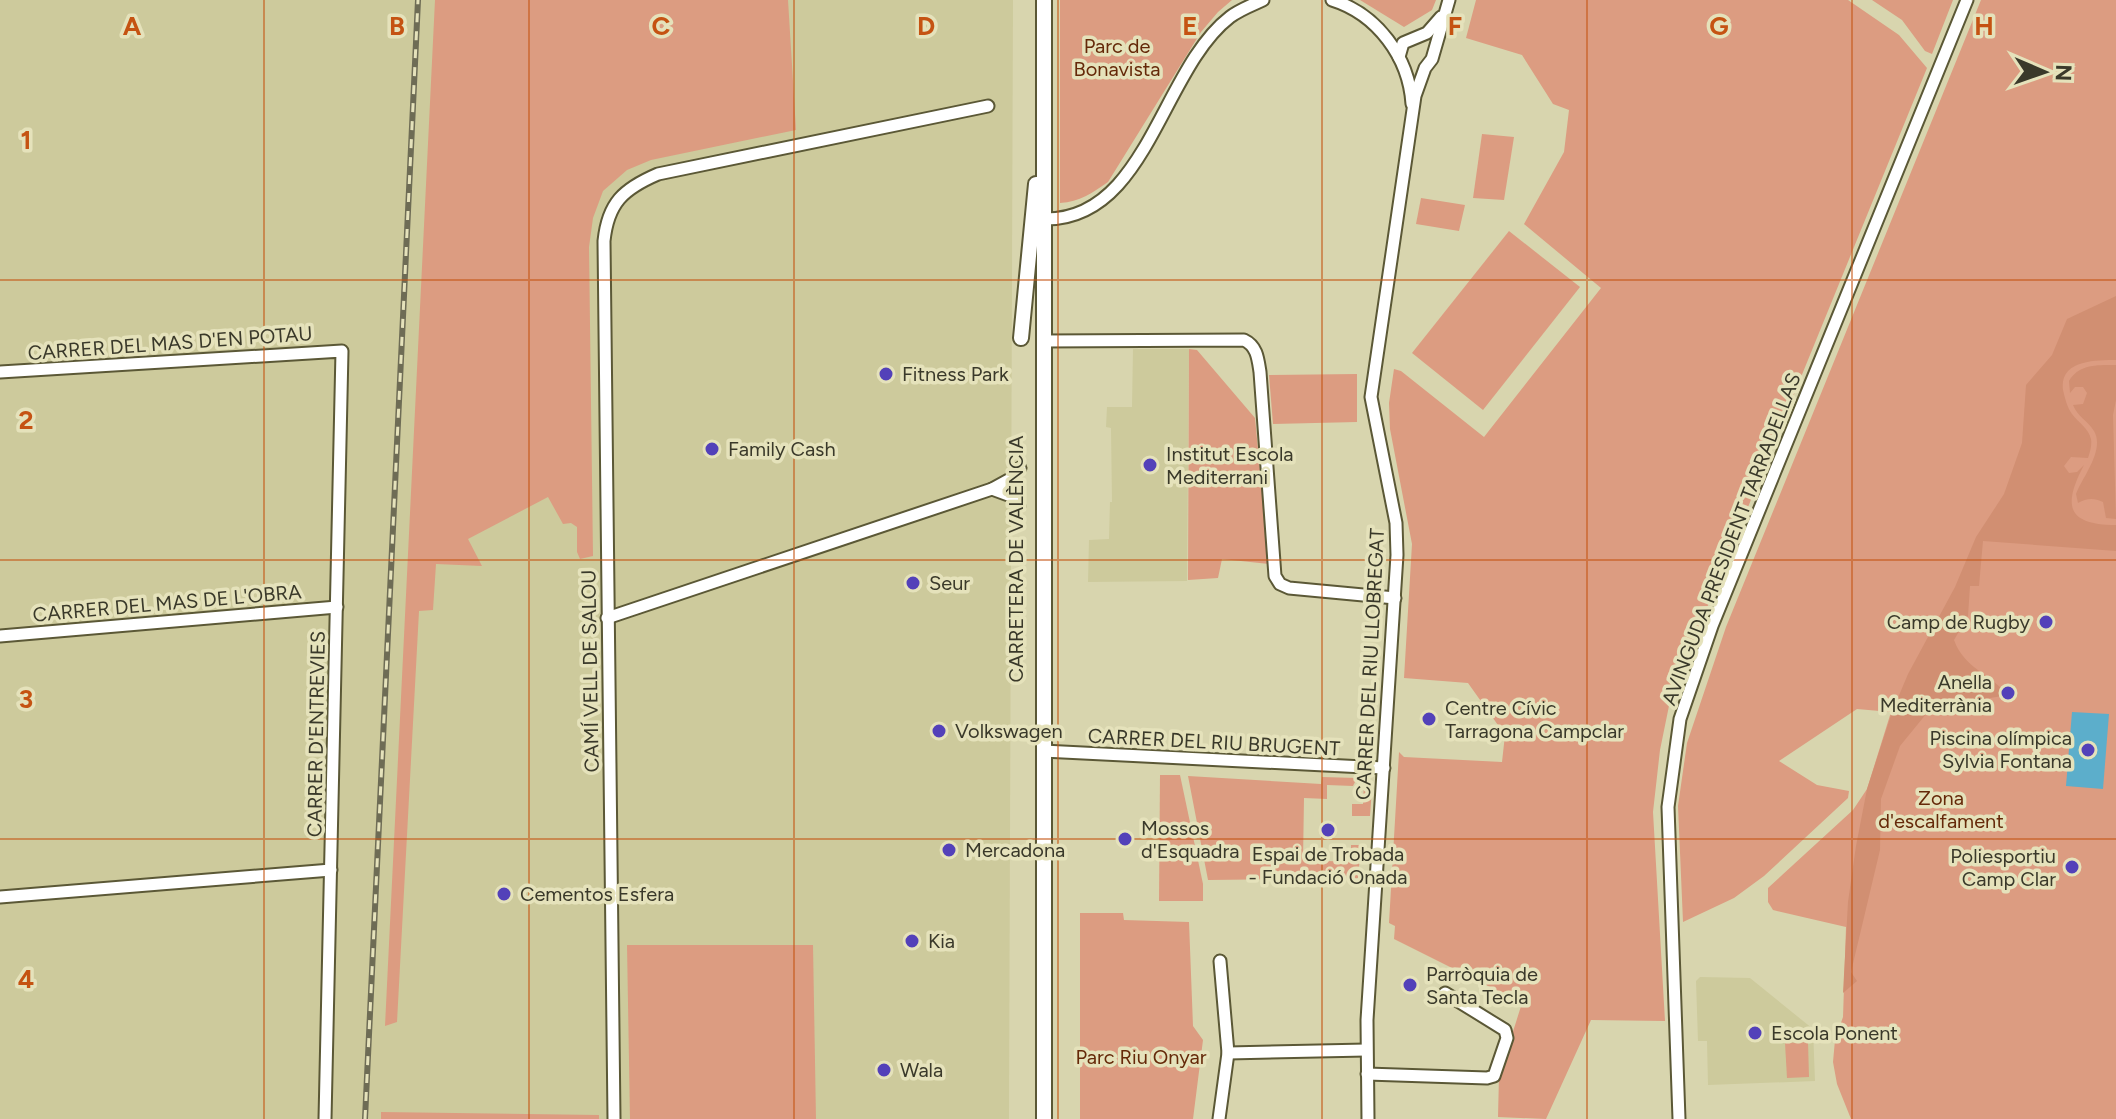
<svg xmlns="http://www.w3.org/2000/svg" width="2116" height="1119" viewBox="0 0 2116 1119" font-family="Figtree,sans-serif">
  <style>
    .built { fill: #cdca9c }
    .green { fill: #dc9c81 }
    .forest { fill: #d18f72 }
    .water { fill: #5caecb }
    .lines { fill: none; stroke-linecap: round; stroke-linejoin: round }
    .minor-casing { stroke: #5b5836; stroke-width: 15 }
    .major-casing { stroke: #5b5836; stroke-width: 18 }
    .minor { stroke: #fff; stroke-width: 11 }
    .major { stroke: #fff; stroke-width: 14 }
    .rail-casing { stroke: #6e6c55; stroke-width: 6 }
    .rail { stroke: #e5e2bb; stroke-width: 3; stroke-dasharray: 9; stroke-linecap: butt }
    .grid { fill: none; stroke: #c55312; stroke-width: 2; stroke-opacity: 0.55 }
    .poi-dot { fill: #5341b9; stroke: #e5e2bb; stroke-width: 3 }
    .labels { text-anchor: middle; stroke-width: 7; stroke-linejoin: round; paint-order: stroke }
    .park-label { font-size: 20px; fill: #652909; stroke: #e5e2bb }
    .street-label { font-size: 20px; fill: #3a392a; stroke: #e5e2bb }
    .poi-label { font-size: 20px; fill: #3a392a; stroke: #e5e2bb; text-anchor: start }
    .grid-label { font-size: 26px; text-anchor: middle; font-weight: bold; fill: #c55312; stroke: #e5e2bb; stroke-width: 7; stroke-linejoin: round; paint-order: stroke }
  </style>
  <rect width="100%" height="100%" fill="#d8d5ae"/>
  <g class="built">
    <polygon points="0,0 1013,0 1009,1119 0,1119"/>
    <polygon points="1133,349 1189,349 1187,581 1088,582 1089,540 1109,539 1110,502 1112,502 1111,428 1106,427 1107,407 1132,407"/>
    <polygon points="1700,977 1750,978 1813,1029 1815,1081 1708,1085 1707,1041 1698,1041 1696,981"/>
  </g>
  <g class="green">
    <polygon points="435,0 788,0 796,130 651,160 627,170 603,191 593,218 589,247 593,556 580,559 577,552 577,527 571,523 563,524 548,497 468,539 482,566 436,564 433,610 419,611 397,1022 385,1026"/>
    <path d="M1060 0H1232L1218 12 1201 32 1108 182C1092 193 1080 202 1060 203Z"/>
    <polygon points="1360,0 1436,0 1432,10 1404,27"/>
    <polygon points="1476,0 1848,0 1899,35 1927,68 1671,696 1660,750 1653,812 1665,1021 1591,1020 1546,1119 1498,1117 1499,1076 1522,1003 1394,939 1395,926 1389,923 1399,752 1404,757 1502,762 1505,735 1468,683 1404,678 1412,544 1390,429 1389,403 1394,369 1401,371 1484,437 1601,288 1524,224 1564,152 1569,110 1553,104 1522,55 1466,38"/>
    <polygon points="1872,0 1953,0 1932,54 1925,51 1902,20"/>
    <polygon points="1981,0 2116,0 2116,1119 1851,1119 1837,1084 1833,1062 1835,1040 1843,1017 1846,927 1773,910 1768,902 1768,888 1853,810 1867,789 1891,712 1857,709 1779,761 1817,785 1849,791 1848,798 1764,876 1734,898 1683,922 1678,806 1687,743 1726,627"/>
    <polygon points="1482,134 1514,137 1504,200 1473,198"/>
    <polygon points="1421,198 1465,205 1459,231 1416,224"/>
    <polygon points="1509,231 1580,287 1483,410 1412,353"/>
    <polygon points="1189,349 1197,350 1255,418 1269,564 1222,559 1218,578 1188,580"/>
    <polygon points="1357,374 1357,422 1273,424 1269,375"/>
    <polygon points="1160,775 1180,775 1203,884 1203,901 1159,901"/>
    <polygon points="1188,776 1321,784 1322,777 1357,778 1353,786 1327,785 1327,799 1304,798 1303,860 1351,862 1351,845 1361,845 1358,878 1208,880"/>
    <polygon points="1364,779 1372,788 1370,816 1352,816 1352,804 1363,804"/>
    <polygon points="1080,913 1123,913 1124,920 1189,922 1193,1026 1203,1040 1193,1119 1080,1119"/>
    <polygon points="627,945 813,945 816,1119 630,1119"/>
    <polygon points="1808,1042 1809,1077 1787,1078 1785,1043"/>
    <polygon points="381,1112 599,1115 599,1119 381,1119"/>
  </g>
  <g class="forest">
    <path d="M2116 296V360C2096 360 2059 360 2063 390 2065 398 2067 407 2072 414 2078 422 2089 429 2091 439 2092 445 2090 452 2088 458L2071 457 2064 466 2069 473 2077 472 2084 465C2063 505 2066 525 2116 525V551L1983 541 1979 586H1970L1968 616 1954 640C1964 668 1989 673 2008 695L1931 708 1900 746 1881 799 1880 850 1851 972 1857 981 1843 993 1848 902 1856 846 1867 789 1892 712 1908 674 1955 587 1976 537 2004 494 2022 443 2026 385 2052 355 2067 319Z"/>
    <path d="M2116 365V400L2113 415 2116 519 2106 518 2103 502C2094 498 2087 498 2078 503L2076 494C2083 476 2105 450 2094 431 2088 421 2077 416 2073 405L2083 404 2087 393 2083 387H2075L2070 393 2069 381C2079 364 2097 365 2116 365Z"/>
  </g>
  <polygon class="water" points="2072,712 2109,714 2103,789 2066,786"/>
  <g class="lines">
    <defs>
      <g id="minor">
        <path d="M1332 0C1377 14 1409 57 1412 104"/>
        <polyline points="1399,57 1403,43 1427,33 1441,17"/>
        <path d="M1044 219C1147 221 1161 70 1230 17 1239 10 1252 5 1263 0"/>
        <path d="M1043 341 1244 340C1257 346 1258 359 1260 372L1275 576 1280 584 1289 588 1395 598"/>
        <polyline points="0,372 342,351 325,1119"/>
        <polyline points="1019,506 1011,496 992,489 1012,478 1020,468"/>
        <polyline points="607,618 992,489"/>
        <polyline points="0,636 337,607"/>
        <polyline points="1043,751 1384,768"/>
        <polyline points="0,897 331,870"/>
        <polyline points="1228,1053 1366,1050"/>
        <polyline points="1367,1074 1487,1078 1494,1076 1507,1038 1505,1030 1445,993"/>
        <path d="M614 1119 604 241C608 203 623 189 658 174L988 106"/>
        <polyline points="1219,1119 1228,1053 1220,961"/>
        <polyline points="1368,1119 1367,1020 1397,555 1396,523 1371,397 1415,96 1425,68 1432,59 1449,0"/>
        <polyline points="1679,1119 1668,807 1680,719 1712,626 1967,0"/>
      </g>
      <g id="major">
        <polyline points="1021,338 1036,184"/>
        <polyline points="1044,1119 1044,0"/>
      </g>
    </defs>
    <use href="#minor" class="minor-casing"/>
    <use href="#major" class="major-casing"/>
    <use href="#minor" class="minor"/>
    <use href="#major" class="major"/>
    <defs>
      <polyline id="rail" points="365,1119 418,0"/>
    </defs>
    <use href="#rail" class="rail-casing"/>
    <use href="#rail" class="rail"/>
  </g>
  <path class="grid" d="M264 0V1119M529 0V1119M794 0V1119M1058 0V1119M1322 0V1119M1587 0V1119M1852 0V1119M0 280H2116M0 560H2116M0 839H2116"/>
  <g class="poi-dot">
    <circle cx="886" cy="374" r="8"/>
    <circle cx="712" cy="449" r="8"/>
    <circle cx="1150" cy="465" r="8"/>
    <circle cx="913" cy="583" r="8"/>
    <circle cx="2046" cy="622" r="8"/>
    <circle cx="2008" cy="693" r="8"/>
    <circle cx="1429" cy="719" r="8"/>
    <circle cx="939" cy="731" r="8"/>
    <circle cx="2088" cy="750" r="8"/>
    <circle cx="1328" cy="830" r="8"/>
    <circle cx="1125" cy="839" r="8"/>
    <circle cx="949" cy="850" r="8"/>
    <circle cx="2072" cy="867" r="8"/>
    <circle cx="504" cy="894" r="8"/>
    <circle cx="912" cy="941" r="8"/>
    <circle cx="1410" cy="985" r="8"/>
    <circle cx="1755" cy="1033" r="8"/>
    <circle cx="884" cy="1070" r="8"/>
  </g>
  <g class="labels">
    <g class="park-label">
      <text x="1117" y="53">Parc de<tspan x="1117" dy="23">Bonavista</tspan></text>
      <text x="1941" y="805">Zona<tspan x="1941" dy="23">d'escalfament</tspan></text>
      <text x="1141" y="1064">Parc Riu Onyar</text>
    </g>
    <g class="street-label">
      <text transform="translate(170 343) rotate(-4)" y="7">CARRER DEL MAS D'EN POTAU</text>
      <text transform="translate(1731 539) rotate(-69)" y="7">AVINGUDA PRESIDENT TARRADELLAS</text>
      <text transform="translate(1016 559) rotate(-90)" y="7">CARRETERA DE VALÈNCIA</text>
      <text transform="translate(167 603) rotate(-5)" y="7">CARRER DEL MAS DE L'OBRA</text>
      <text transform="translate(1370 664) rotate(-87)" y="7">CARRER DEL RIU LLOBREGAT</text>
      <text transform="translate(590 671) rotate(-91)" y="7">CAMÍ VELL DE SALOU</text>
      <text transform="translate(316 734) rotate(-89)" y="7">CARRER D'ENTREVIES</text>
      <text transform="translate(1214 742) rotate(3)" y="7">CARRER DEL RIU BRUGENT</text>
    </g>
    <g class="poi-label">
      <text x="902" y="381">Fitness Park</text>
      <text x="728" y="456">Family Cash</text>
      <text x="1166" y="461">Institut Escola<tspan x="1166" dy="23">Mediterrani</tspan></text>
      <text x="929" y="590">Seur</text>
      <text x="2030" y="629" text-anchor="end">Camp de Rugby</text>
      <text x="1992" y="689" text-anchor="end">Anella<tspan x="1992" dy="23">Mediterrània</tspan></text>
      <text x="1445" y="715">Centre Cívic<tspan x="1445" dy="23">Tarragona Campclar</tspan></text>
      <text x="955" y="738">Volkswagen</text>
      <text x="2072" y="745" text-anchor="end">Piscina olímpica<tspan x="2072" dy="23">Sylvia Fontana</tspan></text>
      <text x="1141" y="835">Mossos<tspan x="1141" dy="23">d'Esquadra</tspan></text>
      <text x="965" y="857">Mercadona</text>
      <text x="1328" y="861" text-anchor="middle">Espai de Trobada<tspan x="1328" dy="23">- Fundació Onada</tspan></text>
      <text x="2056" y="863" text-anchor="end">Poliesportiu<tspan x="2056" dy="23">Camp Clar</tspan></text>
      <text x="520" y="901">Cementos Esfera</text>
      <text x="928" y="948">Kia</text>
      <text x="1426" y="981">Parròquia de<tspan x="1426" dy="23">Santa Tecla</tspan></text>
      <text x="1771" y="1040">Escola Ponent</text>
      <text x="900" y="1077">Wala</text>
    </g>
  </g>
  <g class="grid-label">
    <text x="132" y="35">A</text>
    <text x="397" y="35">B</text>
    <text x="661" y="35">C</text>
    <text x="926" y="35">D</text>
    <text x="1190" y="35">E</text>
    <text x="1455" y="35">F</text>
    <text x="1719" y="35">G</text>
    <text x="1984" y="35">H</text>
    <text x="26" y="149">1</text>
    <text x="26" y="429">2</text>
    <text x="26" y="708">3</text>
    <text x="26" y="988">4</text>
  </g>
  <g transform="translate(2044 72) rotate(92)" stroke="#e5e2bb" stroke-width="6" paint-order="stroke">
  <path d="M0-6L14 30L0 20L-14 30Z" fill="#3a392a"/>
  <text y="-12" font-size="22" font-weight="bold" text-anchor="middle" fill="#3a392a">N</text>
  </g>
</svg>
